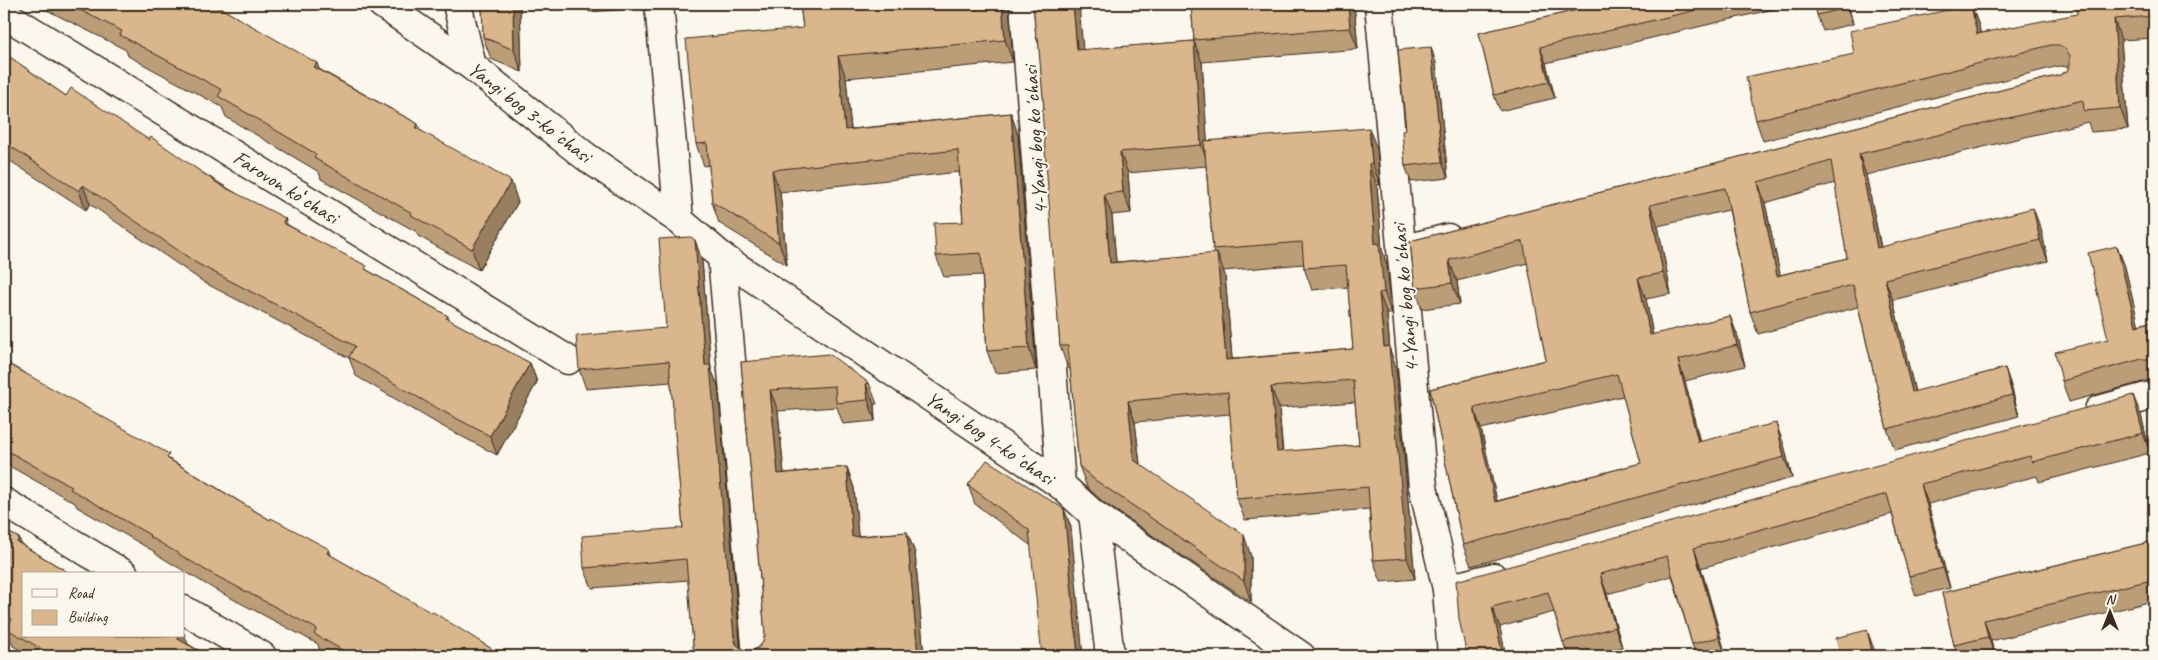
<svg xmlns="http://www.w3.org/2000/svg" width="2158" height="660" viewBox="0 0 2158 660" font-family="Caveat,sans-serif">
  <style>
    .lines { fill: none; stroke-linecap: round; stroke-linejoin: round }
    .street-casing { stroke: #3b2a1e; stroke-width: 31 }
    .street { stroke: #fbf7ec; stroke-width: 28 }
    .wall { fill: #bb9d78; stroke: #3b2a1e; fill-rule: evenodd }
    .shaded-wall { fill: #987f61; stroke: #3b2a1e }
    .building { fill: #d9b68b; stroke: #3b2a1e; fill-rule: evenodd }
    .labels { text-anchor: middle; stroke-width: 4; stroke-linejoin: round; paint-order: stroke }
    .street-label { font-size: 21px; fill: #3b2a1e; stroke: #fbf7ec }
  </style>
  <rect width="100%" height="100%" fill="#fbf7ec"/>
  <filter id="ink" filterUnits="userSpaceOnUse"><feTurbulence type="fractalNoise" baseFrequency=".02" numOctaves="2"/><feDisplacementMap in="SourceGraphic" scale="10" xChannelSelector="R" yChannelSelector="G"/><feConvolveMatrix kernelMatrix="1 2 1 2 8 2 1 2 1" color-interpolation-filters="sRGB"/></filter>
  <g filter="url(#ink)">
    <g class="lines">
      <defs>
        <g id="street">
          <polyline points="382,4 472,66 585,156 679,220 722,257 1061,485 1093,514 1301,656"/>
          <polyline points="457,4 472,66"/>
          <polyline points="659,4 679,220"/>
          <polyline points="1024,4 1061,485"/>
          <polyline points="1379,4 1423,487 1447,589 1452,656"/>
          <polyline points="4,14 568,360"/>
          <polyline points="1401,250 1448,238"/>
          <polyline points="722,257 757,656"/>
          <polyline points="2099,410 2154,395"/>
          <polyline points="4,502 124,574"/>
          <polyline points="1093,514 1110,656"/>
          <polyline points="1447,589 1494,577"/>
          <polyline points="184,610 262,656"/>
        </g>
      </defs>
      <use href="#street" class="street-casing"/>
      <use href="#street" class="street"/>
    </g>
    <g class="wall">
      <polygon points="35,4 220,4 221,8 319,69 418,124 420,130 518,202 479,270 418,236 417,232 321,179 319,172 226,117 222,107 128,56 126,50"/>
      <polygon points="482,4 520,4 522,72 491,59 483,37"/>
      <polygon points="586,4 641,4 642,8 589,12"/>
      <polygon points="800,4 1009,4 1013,62 846,78 851,129 1011,113 1018,135 1036,370 995,373 987,351 982,275 944,277 936,256 963,222 959,172 780,192 787,265 719,223 712,202 709,165 704,166 696,144 803,28"/>
      <path d="M1033 4 1083 50 1194 41 1191 4H1354L1358 49 1202 62 1207 141 1377 149 1380 185H1377L1382 250 1387 264 1392 314H1387L1390 350 1396 368 1415 579 1381 582 1373 560 1369 509 1245 520 1237 499 1230 414 1135 422 1140 464 1251 556V602L1103 502 1087 487 1079 466 1070 368H1068L1060 346 1044 110 1039 45 1036 37ZM1206 166 1213 249 1214 254 1116 262 1112 215 1131 213 1128 173ZM1304 264V268L1312 290 1348 287 1353 349 1232 359 1225 275 1223 271ZM1355 402 1359 445 1283 452 1279 408Z"/>
      <polygon points="1603,4 1795,4 1546,63 1555,98 1500,111 1494,95 1479,33"/>
      <polygon points="1848,4 1853,24 1823,31 1817,15"/>
      <path d="M2154 4V38L2121 40 2128 129 2091 132 2088 122 1866 175 1881 247 2041 229 2048 261 1893 300 1915 392 2005 368 2012 389 2019 416 1895 450 1887 429 1858 307 1758 334 1750 312 1729 210 1658 226 1671 294 1646 299 1653 335 1730 316 1738 337 1745 366 1685 381 1700 442 1784 445 1792 478 1471 566 1463 545 1430 389 1546 360 1528 263 1457 281 1460 304 1422 309 1415 288 1410 241 2060 75 2067 71 2069 67 2059 66 1763 141 1756 120 1854 54 1971 5 1979 26 1980 33ZM1835 183 1847 258 1780 275 1765 203ZM1623 396 1641 463 1497 501 1481 429Z"/>
      <polygon points="4,53 66,96 149,140 288,225 448,316 449,320 530,363 537,382 497,455 440,425 356,376 349,358 205,283 90,204 86,210 4,157"/>
      <polygon points="1436,63 1448,178 1411,182 1405,166 1406,130"/>
      <polygon points="695,240 702,261 711,369 718,386 741,647 743,650 751,651 758,648 763,642 765,634 741,362 869,383 877,404 874,404 875,421 843,424 837,407 778,411 784,473 847,467 854,488 858,536 907,532 915,553 924,656 694,656 688,580 592,588 584,568 683,528 671,382 586,389 579,369 666,328"/>
      <polygon points="2117,246 2125,267 2138,325 2154,321 2154,380 2150,380 2069,402 2062,381 2108,339"/>
      <polygon points="4,356 7,358 10,365 171,460 270,520 492,649 494,656 329,656 320,652 318,644 214,589 156,554 155,552 77,507 75,503 4,463"/>
      <polygon points="2141,415 2150,453 2039,482 2037,476 1928,504 1950,588 1916,596 1909,576 1892,514 1701,568 1726,656 1696,656 1692,644 1672,576 1607,594 1622,647 1591,656 1568,656 1563,642 1554,612 1500,627 1456,581"/>
      <polygon points="968,485 1064,509 1071,527 1030,545 975,504"/>
      <polygon points="4,530 19,538 21,544 208,656 31,656 13,646 8,631 4,629"/>
      <polygon points="2154,541 2154,605 2153,601 1991,641 1995,656 1958,656 1954,645 1942,593"/>
    </g>
    <g class="shaded-wall">
      <polygon points="513,4 520,4 522,72 514,50"/>
      <polygon points="1002,4 1009,4 1013,62 1005,40"/>
      <polygon points="1073,4 1079,4 1085,72 1077,50"/>
      <polygon points="1348,4 1354,4 1358,49 1350,28"/>
      <polygon points="1846,4 1848,4 1853,24 1847,8"/>
      <polygon points="1971,5 1979,26 1985,55 1977,34"/>
      <polygon points="2114,19 2121,40 2128,129 2120,108"/>
      <polygon points="1194,41 1202,62 1209,166 1201,145"/>
      <polygon points="1431,47 1436,63 1448,178 1442,162"/>
      <polygon points="1540,47 1546,63 1555,98 1549,82"/>
      <polygon points="838,56 846,78 853,151 845,130"/>
      <polygon points="317,63 324,84 314,67"/>
      <polygon points="1011,113 1018,135 1036,370 1029,348"/>
      <polygon points="1369,128 1377,149 1380,185 1372,163"/>
      <polygon points="1120,152 1128,173 1131,213 1123,192"/>
      <polygon points="1859,154 1866,175 1885,269 1877,248"/>
      <polygon points="1369,164 1377,185 1382,250 1387,264 1392,314 1384,292 1375,244"/>
      <polygon points="772,170 780,192 787,265 779,243"/>
      <polygon points="511,181 518,202 479,270 472,249"/>
      <polygon points="1758,182 1765,203 1785,297 1777,276"/>
      <polygon points="83,185 90,204 86,210 79,191"/>
      <polygon points="1104,194 1112,215 1118,284 1110,263"/>
      <polygon points="1650,205 1658,226 1671,294 1663,273"/>
      <polygon points="2033,208 2041,229 2048,261 2040,240"/>
      <polygon points="285,218 292,238 283,223"/>
      <polygon points="695,240 702,261 711,369 718,386 741,656 734,637 705,365"/>
      <polygon points="2117,246 2125,267 2144,347 2136,326"/>
      <polygon points="1217,253 1225,275 1234,381 1226,360"/>
      <polygon points="1449,260 1457,281 1460,304 1452,283"/>
      <polygon points="1638,278 1646,299 1657,357 1650,335"/>
      <polygon points="1885,279 1893,300 1920,414 1912,392"/>
      <polygon points="1379,293 1387,314 1390,350 1396,368 1415,579 1407,558 1384,347"/>
      <polygon points="1730,316 1738,337 1745,366 1737,345"/>
      <polygon points="7,358 14,376 5,362"/>
      <polygon points="1678,360 1685,381 1705,464 1698,442"/>
      <polygon points="530,363 537,382 497,455 490,436"/>
      <polygon points="2005,368 2012,389 2019,416 2012,395"/>
      <polygon points="866,384 874,404 875,421 868,400"/>
      <polygon points="1271,387 1279,408 1284,474 1277,452"/>
      <polygon points="770,390 778,411 786,495 778,474"/>
      <polygon points="2133,395 2141,415 2150,453 2143,433"/>
      <polygon points="1128,401 1135,422 1142,481 1134,460"/>
      <polygon points="1474,408 1481,429 1502,523 1495,502"/>
      <polygon points="1776,423 1784,445 1792,478 1784,457"/>
      <polygon points="847,467 854,488 860,558 852,537"/>
      <polygon points="1921,484 1928,504 1950,588 1943,568"/>
      <polygon points="1064,509 1071,527 1083,656 1078,656"/>
      <polygon points="907,532 915,553 924,656 918,656"/>
      <polygon points="1244,535 1251,556 1251,602 1244,581"/>
      <polygon points="19,538 25,555 17,542"/>
      <polygon points="1694,548 1701,568 1726,656 1719,637"/>
      <polygon points="329,549 335,566 327,553"/>
      <polygon points="1600,574 1607,594 1622,647 1615,627"/>
      <polygon points="1492,607 1500,627 1506,656 1503,656"/>
      <polygon points="1984,620 1991,641 1995,656 1988,637"/>
      <polygon points="1867,630 1875,652 1876,656 1873,656"/>
      <polygon points="184,633 189,647 178,639 179,636 184,636"/>
      <polygon points="492,649 494,656 487,656"/>
    </g>
    <g class="building">
      <polygon points="68,4 219,4 217,6 317,63 314,67 418,124 416,128 511,181 472,249 411,215 412,213 314,158 316,154 218,96 222,90 120,35 122,31"/>
      <polygon points="482,4 513,4 514,50 483,37"/>
      <polygon points="800,4 1002,4 1005,40 838,56 845,130 1011,113 1029,348 987,351 981,253 936,256 934,223 963,222 958,150 772,170 779,243 712,202 707,143 696,144 686,39 803,28"/>
      <path d="M1033 4H1073L1077 50 1194 41 1201 145 1120 152 1123 192 1104 194 1110 263 1217 253 1226 360 1353 349 1346 265 1304 268 1302 242 1213 249 1204 141 1369 128 1372 163 1369 164 1375 244 1379 243 1384 292 1379 293 1384 347 1389 346 1407 558 1373 560 1368 487 1237 499 1228 392 1128 401 1134 460 1244 535V581L1095 480 1079 466 1068 346H1060L1042 110H1044L1038 37H1036ZM1353 380 1359 445 1277 452 1271 387Z"/>
      <polygon points="1191,4 1348,4 1350,28 1194,40"/>
      <polygon points="1603,4 1722,4 1540,47 1549,82 1494,95 1479,33"/>
      <polygon points="1815,4 1846,4 1847,8 1817,15"/>
      <path d="M2076 4H2154V16L2114 19 2120 108 2084 111 2083 100 1859 154 1877 248 2033 208 2040 240 1885 279 1912 392 2005 368 2012 395 1887 429 1853 285 1750 312 1725 188 1650 205 1663 273 1638 278 1650 335 1730 316 1737 345 1678 360 1698 442 1776 423 1784 457 1463 545 1430 389 1546 360 1523 241 1449 260 1452 283 1415 288 1410 241 2060 75 2067 71 2070 65V56L2066 49 2060 45H2051L1756 120 1746 77 1854 54 1850 31 1971 5 1977 34 2077 14ZM1831 161 1847 258 1777 276 1758 182ZM1617 374 1641 463 1495 502 1474 408Z"/>
      <polygon points="1431,47 1442,162 1405,166 1402,131 1406,130 1398,50"/>
      <polygon points="4,53 66,96 71,88 149,140 151,137 220,185 285,218 283,223 367,266 365,269 448,316 446,318 530,363 490,436 433,406 349,357 355,346 198,264 83,185 79,191 4,142"/>
      <polygon points="691,237 695,240 705,365 710,365 734,637 736,644 743,650 751,651 758,648 763,642 765,634 741,362 829,354 869,383 866,384 868,400 836,403 835,386 770,390 778,474 847,467 852,537 907,532 918,656 694,656 686,559 584,568 582,536 683,528 669,361 579,369 576,336 666,328 659,239"/>
      <polygon points="2117,246 2136,326 2154,321 2154,358 2151,359 2142,359 2062,381 2055,352 2108,339 2088,253"/>
      <polygon points="4,356 7,358 5,362 169,454 167,458 270,520 271,518 329,549 327,553 432,613 433,612 492,649 487,656 353,656 314,634 317,629 207,571 149,536 150,535 70,489 72,487 4,449"/>
      <polygon points="2133,395 2143,433 2032,462 2030,456 1921,484 1943,568 1909,576 1887,494 1694,548 1719,637 1692,644 1667,556 1600,574 1615,627 1563,642 1548,592 1492,607 1503,656 1467,656 1459,619 1456,581"/>
      <polygon points="987,460 1064,509 1078,656 1042,656 1029,530 968,485"/>
      <polygon points="4,530 19,538 17,542 71,574 24,574 24,636 179,636 178,639 208,656 54,656 7,629 12,619 4,615"/>
      <polygon points="2154,541 2154,597 2151,597 2147,581 1984,620 1988,637 1954,645 1942,593"/>
      <polygon points="1867,630 1873,656 1841,656 1836,638"/>
    </g>
  </g>
  <g class="labels">
    <g class="street-label">
      <text transform="translate(530 112) rotate(38)" y="7">Yangi bog 3-koʼchasi</text>
      <text transform="translate(1035 140) rotate(-94)" y="7">4-Yangi bog koʼchasi</text>
      <text transform="translate(286 187) rotate(32)" y="7">Farovon koʻchasi</text>
      <text transform="translate(1405 298) rotate(-95)" y="7">4-Yangi bog koʼchasi</text>
      <text transform="translate(990 438) rotate(34)" y="7">Yangi bog 4-koʼchasi</text>
    </g>
  </g>
  <rect width="2158" height="660" fill="none" stroke="#fbf7ec" stroke-width="20"/>
  <rect x="10" y="10" width="2138" height="640" fill="none" stroke="#3b2a1e" stroke-width="2" filter="url(#ink)"/>
  <rect x="22" y="572" width="162" height="65" fill="#fbf7ec" stroke="#aea59a"/>
  <rect x="32" y="589" width="25" height="8" fill="#fbf7ec" stroke="#aea59a"/>
  <text x="68" y="598" font-size="15" fill="#3b2a1e">Road</text>
  <rect x="32" y="610" width="25" height="15" fill="#d9b68b" stroke="#aea59a"/>
  <text x="68" y="622" font-size="15" fill="#3b2a1e">Building</text>
  <g transform="translate(2110 612)" stroke="#fbf7ec" stroke-width="4" paint-order="stroke">
  <path d="M0-4L9 19L0 12L-9 19Z" fill="#3b2a1e"/>
  <text y="-8" font-size="14" font-weight="bold" text-anchor="middle" fill="#3b2a1e">N</text>
  </g>
</svg>
